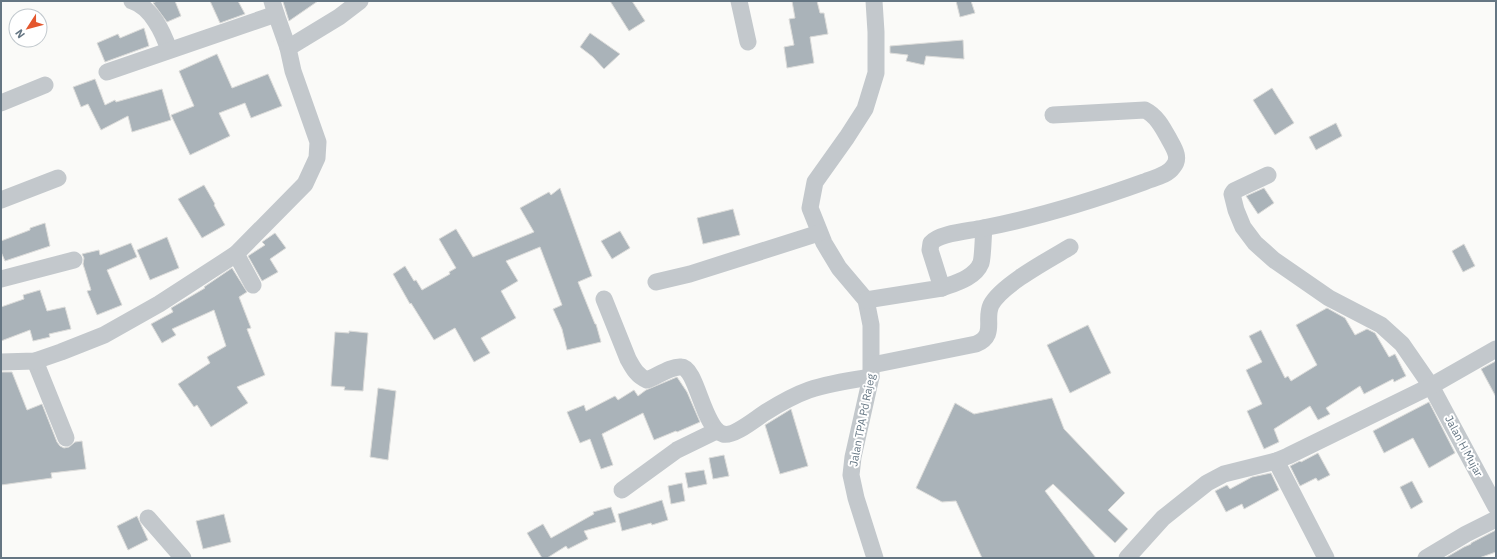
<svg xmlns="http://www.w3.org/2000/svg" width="1497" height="559" viewBox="0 0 1497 559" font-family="'IBM Plex Sans',sans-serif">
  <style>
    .building { fill: #aab3b9; stroke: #dcdcda }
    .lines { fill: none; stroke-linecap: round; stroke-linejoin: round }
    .street { stroke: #c3c8cc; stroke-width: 17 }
    .labels { text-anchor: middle; stroke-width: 4; stroke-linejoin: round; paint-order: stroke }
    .street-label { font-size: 11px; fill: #657683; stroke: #fff }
  </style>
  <rect width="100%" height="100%" fill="#fafaf8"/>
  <g class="building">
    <polygon points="157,1 175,1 181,16 167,22 153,3"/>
    <polygon points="210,1 238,1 245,14 220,23"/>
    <polygon points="284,1 318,1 289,21 283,2"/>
    <polygon points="610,1 632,1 645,21 629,31"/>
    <polygon points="792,1 817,1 820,13 824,13 828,34 810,37 814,63 787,68 784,47 794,45 789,19 795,18"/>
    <polygon points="956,1 971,1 975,13 960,17"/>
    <polygon points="144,28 149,46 105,62 97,43 118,34 120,38"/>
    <polygon points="590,33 620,54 604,69 593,57 580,47"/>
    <polygon points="963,40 964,59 926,56 924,65 906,61 908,55 890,53 890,46"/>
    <polygon points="217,54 232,88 268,74 282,106 251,118 245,103 219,113 230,136 190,155 171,115 194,106 179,71"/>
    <polygon points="95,79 105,105 115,100 116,102 162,89 171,120 132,132 128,116 101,130 88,104 81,107 73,87"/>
    <polygon points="1272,88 1294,123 1275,135 1253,100"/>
    <polygon points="1336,123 1342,136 1316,150 1309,137"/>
    <polygon points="204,185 215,204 214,205 225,225 202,238 178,199"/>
    <polygon points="560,188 592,276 578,282 595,324 596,324 601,342 567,350 562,329 553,309 562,305 540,247 506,261 518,281 501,291 516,318 481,338 490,353 474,362 455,328 434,340 411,303 410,304 393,274 405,266 414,281 416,280 422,290 450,274 449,272 456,268 439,239 456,229 473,257 534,232 520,208 549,192 551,195"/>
    <polygon points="1264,188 1274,203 1258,214 1246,196"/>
    <polygon points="733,209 740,235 703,244 697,218"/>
    <polygon points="45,223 50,246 5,261 1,252 1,241 30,230 30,228"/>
    <polygon points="620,231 630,248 612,259 601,241"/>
    <polygon points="275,233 286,248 270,259 278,272 262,281 248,256 265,245 262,242"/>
    <polygon points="167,237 179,268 150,280 137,250"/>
    <polygon points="131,243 137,257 107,270 122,305 97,315 87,291 91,290 83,264 84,258 82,254 99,250 100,255"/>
    <polygon points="1464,244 1475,266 1463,272 1452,251"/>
    <polygon points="232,268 247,292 239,297 251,328 247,329 265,375 237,387 248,403 211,427 197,405 194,407 178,384 210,363 207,357 226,346 214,310 172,329 176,335 162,343 151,324 173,312 171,308 205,288 204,287"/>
    <polygon points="40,290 47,311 65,307 71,329 49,334 50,337 33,341 30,330 1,341 1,307 24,299 23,295"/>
    <polygon points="1327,308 1345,318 1355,335 1367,329 1375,333 1389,357 1395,354 1406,376 1394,382 1393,379 1364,394 1360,386 1326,408 1330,414 1318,420 1310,406 1274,429 1279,442 1264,449 1247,411 1262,404 1246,370 1262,362 1249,336 1261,330 1285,378 1288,376 1291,381 1317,365 1296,325"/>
    <polygon points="1088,325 1111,373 1070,393 1047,345"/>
    <polygon points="349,331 368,333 363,391 344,390 345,387 331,386 335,332 349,333"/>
    <polygon points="1496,361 1496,397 1481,369"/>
    <polygon points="1,372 12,372 27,410 42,404 57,442 60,446 64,448 69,447 75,442 82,441 86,469 51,473 52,478 1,485"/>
    <polygon points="677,377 687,392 700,422 677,432 676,431 654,440 643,413 602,434 613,465 601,469 590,439 580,443 567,412 584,405 586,411 615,396 618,400 634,390 638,396 646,390"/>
    <polygon points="378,388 396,391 388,460 370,457"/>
    <polygon points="1052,398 1064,429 1125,493 1108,510 1128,529 1115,543 1053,484 1045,491 1096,558 982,558 956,501 942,502 916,488 955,403 974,414"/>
    <polygon points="1429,402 1455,453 1429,468 1413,438 1384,453 1373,431"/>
    <polygon points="791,409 808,466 780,474 765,425"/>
    <polygon points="1318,453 1330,475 1318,481 1316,478 1300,486 1290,466 1300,461 1301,462"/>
    <polygon points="724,455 729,476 713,479 709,458"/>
    <polygon points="704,470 707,484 688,488 685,473"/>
    <polygon points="1271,473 1279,490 1244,509 1242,504 1226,512 1215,491 1227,485 1230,489 1252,477"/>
    <polygon points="1412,481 1423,502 1411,509 1400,487"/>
    <polygon points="682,483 685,501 671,504 668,486"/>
    <polygon points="662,500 668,520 652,525 651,523 622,531 618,514"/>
    <polygon points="611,507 616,522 584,531 588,539 568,549 566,546 547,558 542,558 527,533 543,524 551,538 594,514 593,512"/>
    <polygon points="224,514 231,542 203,549 196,521"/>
    <polygon points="137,516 148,540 128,550 117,526"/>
    <polygon points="1496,530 1496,552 1479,558 1445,558 1464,547 1471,544 1471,543"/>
  </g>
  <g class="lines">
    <g class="street">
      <path d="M132 1C151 7 163 32 169 50"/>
      <polyline points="272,1 276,14"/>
      <polyline points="739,1 748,42"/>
      <polyline points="874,1 876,32 876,73 865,109 847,137 815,182 810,208 824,243 839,268 866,300 871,325 871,377 853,457 851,475 856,498 875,558"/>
      <polyline points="107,72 276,14 288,48"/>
      <polyline points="1,103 45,85"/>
      <polyline points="1268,175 1234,191 1232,194 1236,210 1243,227 1255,243 1274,260 1329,298 1381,325 1402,344 1431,386 1496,507"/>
      <polyline points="1,200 58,178"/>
      <polyline points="236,254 253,285"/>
      <polyline points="1,279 74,260"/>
      <polyline points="656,282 690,274 819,233"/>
      <path d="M942 288C955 283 975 278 981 263 983 256 983 237 984 228"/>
      <path d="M604 299 628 359C633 368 637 376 647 380 656 377 671 366 681 367 697 367 703 429 723 434 733 437 754 420 763 414 777 405 792 396 809 390 829 383 851 380 871 377"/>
      <path d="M866 300 942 288 930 250 931 243C939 233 970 231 983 228 1035 218 1094 200 1144 182 1153 178 1167 176 1173 167 1181 158 1174 148 1169 139 1163 128 1157 116 1145 110L1053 115"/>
      <polyline points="35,361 66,438"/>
      <polyline points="1,362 35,361 61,352 104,335 159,304 236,254 305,184 317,158 318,142 293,71 288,48 339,17 360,1"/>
      <path d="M872 365 976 344C997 335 984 320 991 305 1001 285 1050 259 1070 247"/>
      <polyline points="1276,461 1326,558"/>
      <polyline points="622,490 677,450 716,431"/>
      <polyline points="148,518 183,558"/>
      <polyline points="1127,558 1163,518 1207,483 1224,474 1276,461 1288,456 1431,386 1496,349"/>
      <polyline points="1426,558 1466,534 1496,519"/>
    </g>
  </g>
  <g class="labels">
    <g class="street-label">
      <text transform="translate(862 420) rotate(-79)" y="4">Jalan TPA Pd Rajeg</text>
      <text transform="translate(1464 446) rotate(62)" y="4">Jalan H Mujar</text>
    </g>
  </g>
  <rect width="1497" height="559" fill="none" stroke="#657683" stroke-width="4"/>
  <g transform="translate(28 28) rotate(234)"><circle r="19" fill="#ffffff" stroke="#c1c8cd"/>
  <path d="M0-3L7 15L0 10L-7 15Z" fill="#e4572e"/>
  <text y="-6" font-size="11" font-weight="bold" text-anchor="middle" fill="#657683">N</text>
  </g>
</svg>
